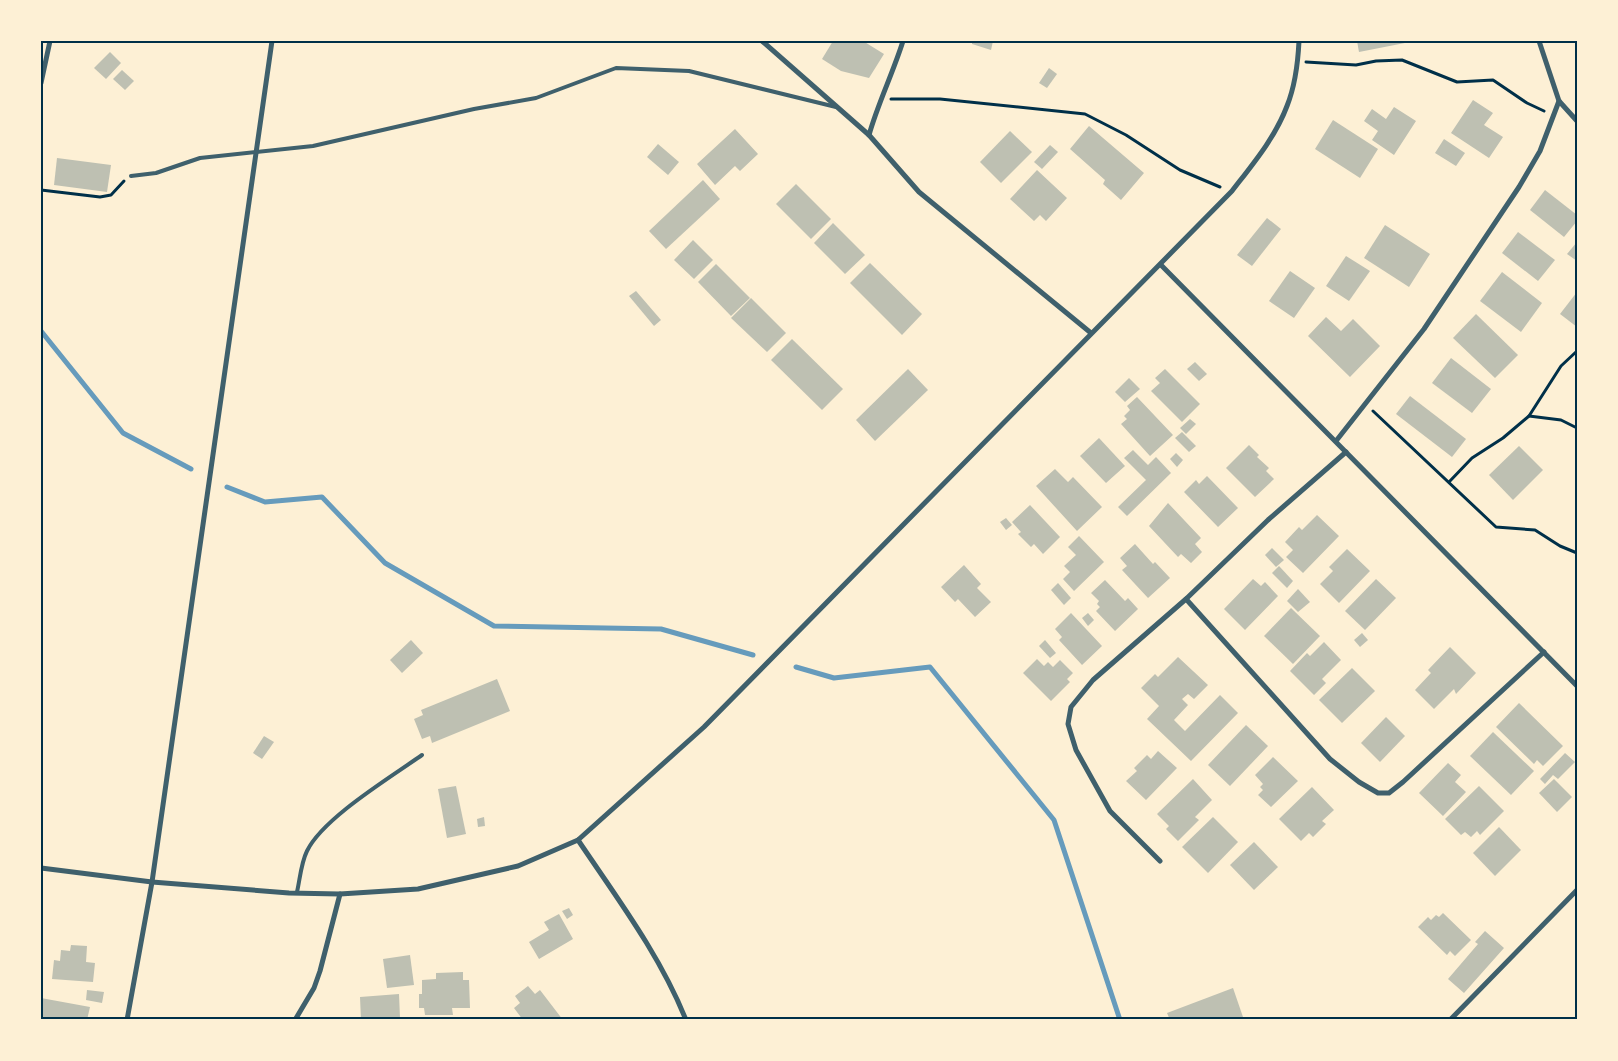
<svg xmlns="http://www.w3.org/2000/svg" width="1618" height="1061" viewBox="0 0 1618 1061" font-family="'PT Sans',sans-serif">
  <style>
    .lines { fill: none; stroke-linecap: round; stroke-linejoin: round }
    .stream { stroke: #669bbc; stroke-width: 5 }
    .building { fill: #bec0b2 }
    .path { stroke: #003049; stroke-width: 3 }
    .service { stroke: #3f606c; stroke-width: 4 }
    .minor { stroke: #3f606c; stroke-width: 5 }
    .neatline { fill: none; stroke: #003049; stroke-width: 2 }
  </style>
  <rect width="100%" height="100%" fill="#fdf0d5"/>
  <g class="lines">
    <g class="stream">
      <polyline points="41,331 123,433 191,469"/>
      <polyline points="227,487 265,502 322,497 385,563 494,626 661,629 753,655"/>
      <polyline points="796,667 834,678 930,667 1054,820 1120,1020"/>
    </g>
  </g>
  <g class="building">
    <polygon points="833,41 863,41 884,54 869,78 841,71 822,59"/>
    <polygon points="972,41 993,41 991,50 972,44"/>
    <polygon points="1357,41 1409,41 1410,42 1359,52"/>
    <polygon points="110,52 121,63 106,79 94,68"/>
    <polygon points="1049,68 1057,74 1047,88 1039,83"/>
    <polygon points="122,70 134,81 125,90 113,79"/>
    <polygon points="1473,100 1493,113 1484,125 1503,137 1489,158 1451,133"/>
    <polygon points="1394,107 1416,121 1394,155 1372,140 1378,131 1364,121 1372,109 1386,119"/>
    <polygon points="1333,120 1378,149 1360,178 1315,149"/>
    <polygon points="1089,126 1144,173 1121,200 1103,184 1105,180 1070,149"/>
    <polygon points="735,129 758,154 740,171 735,166 715,185 697,164"/>
    <polygon points="1010,131 1032,152 1001,183 980,162"/>
    <polygon points="1444,139 1465,153 1456,166 1435,153"/>
    <polygon points="658,144 679,162 668,175 647,157"/>
    <polygon points="1050,145 1058,152 1042,169 1034,162"/>
    <polygon points="57,158 111,165 107,192 54,185"/>
    <polygon points="1037,170 1067,198 1046,221 1040,215 1034,221 1010,199"/>
    <polygon points="703,180 720,199 666,249 649,231"/>
    <polygon points="796,184 831,219 811,239 776,204"/>
    <polygon points="1545,190 1577,215 1577,221 1564,237 1530,210"/>
    <polygon points="1267,218 1281,229 1252,266 1237,255"/>
    <polygon points="833,223 865,255 845,274 814,243"/>
    <polygon points="1385,225 1430,254 1409,287 1364,258"/>
    <polygon points="1518,232 1555,260 1538,281 1502,253"/>
    <polygon points="693,240 713,260 694,279 674,260"/>
    <polygon points="1577,242 1577,261 1567,254"/>
    <polygon points="1346,256 1370,271 1349,301 1326,286"/>
    <polygon points="870,263 922,314 902,335 850,283"/>
    <polygon points="716,264 750,298 731,316 698,282"/>
    <polygon points="1290,271 1315,288 1294,318 1269,301"/>
    <polygon points="1502,272 1542,303 1521,332 1480,301"/>
    <polygon points="636,291 661,320 654,326 629,296"/>
    <polygon points="1577,292 1577,327 1560,314"/>
    <polygon points="751,298 786,333 767,352 731,318"/>
    <polygon points="1476,314 1518,355 1495,378 1453,338"/>
    <polygon points="1326,317 1341,331 1353,319 1380,346 1350,377 1308,336"/>
    <polygon points="792,339 843,389 822,410 771,360"/>
    <polygon points="1451,358 1491,389 1472,413 1432,383"/>
    <polygon points="1195,362 1207,374 1199,381 1187,369"/>
    <polygon points="908,369 928,390 875,441 856,420"/>
    <polygon points="1165,369 1200,404 1182,422 1151,391 1160,383 1155,378"/>
    <polygon points="1129,378 1140,389 1125,402 1115,392"/>
    <polygon points="1410,396 1466,439 1452,457 1396,414"/>
    <polygon points="1137,397 1173,435 1150,456 1121,424 1127,419 1124,416 1130,410 1127,406"/>
    <polygon points="1190,419 1196,424 1186,434 1180,428"/>
    <polygon points="1182,432 1196,446 1189,452 1175,438"/>
    <polygon points="1099,438 1125,466 1106,483 1080,456"/>
    <polygon points="1249,445 1259,455 1257,457 1269,468 1266,471 1274,479 1255,497 1226,468"/>
    <polygon points="1519,446 1543,470 1513,500 1489,475"/>
    <polygon points="1133,450 1148,465 1156,457 1171,473 1127,516 1118,507 1146,480 1124,458"/>
    <polygon points="1176,453 1183,460 1177,467 1170,459"/>
    <polygon points="1055,469 1068,482 1073,477 1102,507 1077,531 1036,486"/>
    <polygon points="1207,476 1238,508 1218,527 1184,492 1196,480 1199,484"/>
    <polygon points="1168,503 1201,538 1195,544 1202,552 1191,563 1181,554 1178,557 1149,526"/>
    <polygon points="1030,505 1060,537 1043,554 1034,544 1031,547 1018,534 1021,532 1012,522"/>
    <polygon points="1317,515 1339,536 1303,573 1286,557 1293,550 1285,542 1299,527 1302,530"/>
    <polygon points="1006,518 1012,525 1006,530 1000,522"/>
    <polygon points="1079,536 1104,562 1074,591 1063,579 1070,572 1064,566 1076,555 1068,547"/>
    <polygon points="1135,544 1153,564 1155,562 1170,578 1148,598 1122,570 1127,566 1120,558"/>
    <polygon points="1272,548 1284,560 1276,567 1265,555"/>
    <polygon points="1347,549 1370,571 1339,603 1320,584 1333,571 1329,567"/>
    <polygon points="964,565 981,584 977,588 991,602 975,617 958,599 955,602 941,587"/>
    <polygon points="1279,566 1293,581 1287,588 1272,573"/>
    <polygon points="1253,579 1261,586 1265,582 1278,596 1245,630 1224,609"/>
    <polygon points="1376,579 1396,598 1365,630 1345,611"/>
    <polygon points="1105,580 1125,601 1128,598 1138,609 1115,631 1096,611 1100,607 1097,604 1099,601 1091,593"/>
    <polygon points="1058,583 1071,598 1064,605 1051,590"/>
    <polygon points="1298,589 1310,602 1298,612 1287,601"/>
    <polygon points="1291,608 1320,636 1293,664 1264,636"/>
    <polygon points="1071,613 1102,646 1082,665 1059,640 1062,637 1055,629"/>
    <polygon points="1088,613 1094,620 1088,626 1082,618"/>
    <polygon points="1362,633 1368,640 1360,647 1354,640"/>
    <polygon points="411,640 423,653 402,673 390,660"/>
    <polygon points="1045,640 1056,653 1050,658 1039,646"/>
    <polygon points="1324,642 1341,660 1322,679 1326,683 1314,695 1290,671 1307,653 1310,656"/>
    <polygon points="1450,647 1476,673 1456,694 1454,689 1434,709 1415,690 1431,673 1428,670"/>
    <polygon points="1178,657 1208,685 1194,699 1188,694 1182,699 1188,705 1174,720 1185,731 1220,695 1238,713 1191,761 1147,719 1159,706 1141,688 1155,674 1158,677"/>
    <polygon points="1037,659 1044,666 1048,662 1053,667 1060,660 1073,673 1067,679 1070,682 1051,701 1023,673"/>
    <polygon points="1352,668 1375,691 1342,723 1319,700"/>
    <polygon points="497,679 510,711 432,743 430,736 422,739 414,719 423,715 421,710"/>
    <polygon points="1519,703 1563,746 1543,766 1537,760 1534,764 1496,727"/>
    <polygon points="1386,717 1405,736 1380,762 1361,743"/>
    <polygon points="1246,725 1268,746 1230,786 1208,765"/>
    <polygon points="1493,732 1534,771 1511,795 1470,756"/>
    <polygon points="264,736 274,742 262,759 253,753"/>
    <polygon points="1158,751 1177,768 1146,800 1126,781 1137,771 1134,768 1147,755 1151,759"/>
    <polygon points="1565,753 1575,762 1558,779 1553,775 1545,784 1540,779"/>
    <polygon points="1273,757 1298,781 1271,807 1258,795 1263,790 1260,787 1263,784 1255,775"/>
    <polygon points="1448,763 1461,775 1455,782 1466,792 1443,816 1419,793"/>
    <polygon points="1193,779 1212,800 1195,817 1199,820 1178,841 1166,829 1169,826 1157,814"/>
    <polygon points="1554,779 1572,797 1557,812 1539,793"/>
    <polygon points="456,786 466,834 447,838 438,789"/>
    <polygon points="1479,786 1504,811 1480,835 1477,831 1471,837 1465,832 1461,835 1445,819"/>
    <polygon points="1312,787 1334,810 1322,821 1326,824 1313,837 1309,833 1301,841 1279,819"/>
    <polygon points="484,817 485,826 478,827 477,819"/>
    <polygon points="1213,817 1238,842 1208,873 1182,847"/>
    <polygon points="1499,827 1521,850 1495,876 1473,853"/>
    <polygon points="1254,842 1278,867 1254,890 1230,865"/>
    <polygon points="569,908 573,915 567,919 562,911"/>
    <polygon points="1443,913 1471,940 1455,956 1450,951 1447,955 1418,927 1428,917 1431,920 1436,915 1439,917"/>
    <polygon points="559,914 573,939 539,959 529,942 549,930 544,922"/>
    <polygon points="1485,931 1504,948 1464,993 1448,979 1478,944 1475,942"/>
    <polygon points="71,945 87,946 86,962 95,963 93,982 52,979 54,960 60,961 61,950 70,951"/>
    <polygon points="410,955 414,985 387,988 383,959"/>
    <polygon points="463,972 463,980 469,980 470,1008 452,1008 453,1015 425,1015 424,1008 419,1008 419,994 422,994 422,980 436,979 436,973"/>
    <polygon points="528,986 535,994 540,990 563,1020 523,1020 514,1008 520,1003 515,996"/>
    <polygon points="1233,988 1244,1020 1170,1020 1167,1013"/>
    <polygon points="87,990 104,992 102,1003 86,1000"/>
    <polygon points="399,994 400,1018 406,1017 406,1020 361,1020 360,997"/>
    <polygon points="41,998 90,1007 87,1020 41,1020"/>
  </g>
  <g class="lines">
    <g class="path">
      <polyline points="1306,62 1356,65 1376,61 1402,60 1457,82 1493,80 1527,103 1544,111"/>
      <polyline points="891,99 940,99 1085,114 1126,135 1180,170 1220,187"/>
      <polyline points="41,190 100,197 111,195 124,181"/>
      <polyline points="1373,411 1496,527 1535,530 1560,546 1577,553"/>
      <polyline points="1529,416 1561,420 1577,428"/>
      <polyline points="1449,482 1472,458 1503,438 1529,416 1561,366 1577,351"/>
    </g>
    <g class="service">
      <polyline points="131,176 156,173 200,158 313,146 474,109 536,98 616,68 689,71 836,107"/>
      <path d="M297 892C300 879 301 863 307 851 323 818 391 777 422 755"/>
    </g>
    <g class="minor">
      <polyline points="762,41 869,135 919,192 1091,333"/>
      <polyline points="1539,41 1559,101 1577,121"/>
      <polyline points="41,83 50,41"/>
      <path d="M869 135C878 103 893 73 903 41"/>
      <polyline points="1161,265 1577,686"/>
      <polyline points="1336,441 1424,329 1519,187 1540,151 1559,101"/>
      <polyline points="1186,599 1330,759 1359,782 1378,793 1389,793 1403,782 1544,652"/>
      <path d="M578 840C617 898 660 955 686 1020"/>
      <polyline points="1160,861 1110,811 1076,750 1068,724 1071,707 1093,680 1186,599 1268,520 1346,452"/>
      <path d="M41 868 152 882 289 893 340 894 418 889 518 866 578 840 704 727 1232 191C1252 165 1275 138 1287 106 1295 86 1298 62 1299 41"/>
      <polyline points="127,1020 152,882 272,41"/>
      <polyline points="295,1020 314,988 320,971 340,894"/>
      <polyline points="1450,1020 1577,890"/>
    </g>
  </g>
  <rect width="1618" height="1061" fill="none" stroke="#fdf0d5" stroke-width="85"/>
  <rect x="42" y="42" width="1534" height="976" class="neatline"/>
</svg>
